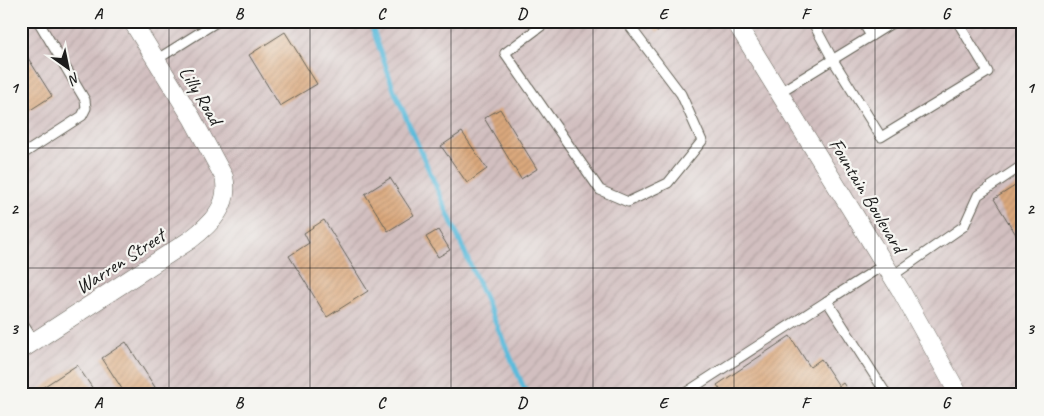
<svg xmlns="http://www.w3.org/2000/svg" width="1044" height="416" viewBox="0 0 1044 416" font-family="Caveat,sans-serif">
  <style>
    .industrial { fill: url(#industrial-furrows) }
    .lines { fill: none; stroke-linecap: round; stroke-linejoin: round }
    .stream { stroke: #5cbbdb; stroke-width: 5 }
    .building { fill: url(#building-hatch) }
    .lane-casing { stroke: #646156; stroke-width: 11 }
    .street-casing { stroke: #646156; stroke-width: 19 }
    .lane { stroke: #fff; stroke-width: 9 }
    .street { stroke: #fff; stroke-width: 18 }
    .grid { fill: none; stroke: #1c1c1c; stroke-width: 1; stroke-opacity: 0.55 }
    .labels { text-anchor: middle; stroke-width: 4.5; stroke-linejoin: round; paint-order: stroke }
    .street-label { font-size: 20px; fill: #1c1c1c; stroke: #f6f6f2 }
    .neatline { fill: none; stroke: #1c1c1c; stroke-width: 2 }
    .grid-label { font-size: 16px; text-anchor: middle; font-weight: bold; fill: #1c1c1c }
  </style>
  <defs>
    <pattern id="industrial-furrows" width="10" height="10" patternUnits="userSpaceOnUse" patternTransform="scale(1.25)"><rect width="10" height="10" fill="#d2bfc0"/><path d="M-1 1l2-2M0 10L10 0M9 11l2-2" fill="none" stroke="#b4a4a4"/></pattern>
    <pattern id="building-hatch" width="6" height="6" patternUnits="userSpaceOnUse" patternTransform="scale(1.25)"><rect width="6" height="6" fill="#daa87d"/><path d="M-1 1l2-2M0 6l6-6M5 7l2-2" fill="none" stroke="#ba906b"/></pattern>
  </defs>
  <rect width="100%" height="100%" fill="#f6f6f2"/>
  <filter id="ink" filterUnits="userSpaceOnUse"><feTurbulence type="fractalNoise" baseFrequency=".02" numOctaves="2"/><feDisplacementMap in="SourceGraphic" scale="10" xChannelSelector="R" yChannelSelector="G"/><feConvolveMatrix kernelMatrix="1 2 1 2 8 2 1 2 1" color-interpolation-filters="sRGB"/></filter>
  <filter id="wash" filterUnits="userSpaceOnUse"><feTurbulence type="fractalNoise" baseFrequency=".0096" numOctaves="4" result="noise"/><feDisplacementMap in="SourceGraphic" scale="20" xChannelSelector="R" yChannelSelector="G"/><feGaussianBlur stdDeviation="1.12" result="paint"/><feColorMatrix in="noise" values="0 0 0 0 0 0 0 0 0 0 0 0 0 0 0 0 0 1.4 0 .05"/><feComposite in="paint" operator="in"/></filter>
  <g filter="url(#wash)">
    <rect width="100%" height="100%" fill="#ebe1c1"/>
    <rect class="industrial" x="21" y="21" width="1002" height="374"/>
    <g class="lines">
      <polyline class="stream" points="370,21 394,90 527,395"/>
    </g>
    <g id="blocks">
      <g class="building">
        <polygon points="650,21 675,21 657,32"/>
        <polygon points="285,32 317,84 280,106 249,55"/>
        <polygon points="21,47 52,96 21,116"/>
        <polygon points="500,109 537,169 521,179 484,118"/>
        <polygon points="462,132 487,169 467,183 441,146"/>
        <polygon points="390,178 414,215 388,231 365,194"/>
        <polygon points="1023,181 1023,246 994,199"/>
        <polygon points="21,185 29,197 21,202"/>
        <polygon points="324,220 368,291 327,317 289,256 309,243 304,233"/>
        <polygon points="438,230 450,250 438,257 426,237"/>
        <polygon points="790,336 810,367 821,359 839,386 843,383 851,395 724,395 717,385"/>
        <polygon points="126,342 160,395 126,395 102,358"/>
        <polygon points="77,365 97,395 31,395"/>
      </g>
    </g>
  </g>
  <g filter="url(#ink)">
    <use href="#blocks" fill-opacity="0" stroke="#646156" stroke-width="1"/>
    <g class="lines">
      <defs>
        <g id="lane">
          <polyline points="548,21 505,53 600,190 628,202 668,183 702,141 681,94 626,21"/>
          <polyline points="812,21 833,60 881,137 988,72 957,21"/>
          <polyline points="871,36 895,21"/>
          <polyline points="156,60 218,21"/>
          <polyline points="780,92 871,36 862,21"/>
          <polyline points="23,154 82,116 86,108 85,100 38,21"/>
          <polyline points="885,264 827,301 887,395"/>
          <polyline points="892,276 964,226 978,195 1023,165"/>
          <polyline points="21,321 34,341"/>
          <polyline points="682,395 827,301"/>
        </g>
        <g id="street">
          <polyline points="735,21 900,289 959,395"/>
          <path d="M21 350 190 240C211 224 231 205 224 177L192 118 132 21"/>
        </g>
      </defs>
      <use href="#lane" class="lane-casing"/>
      <use href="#street" class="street-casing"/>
      <use href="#lane" class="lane"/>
      <use href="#street" class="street"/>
    </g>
  </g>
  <path class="grid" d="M169 21V395M310 21V395M451 21V395M593 21V395M734 21V395M875 21V395M21 148H1023M21 268H1023"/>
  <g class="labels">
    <g class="street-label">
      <text transform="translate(201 95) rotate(59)" y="7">Lilly Road</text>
      <text transform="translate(868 195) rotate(59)" y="7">Fountain Boulevard</text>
      <text transform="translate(120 261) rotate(-33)" y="7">Warren Street</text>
    </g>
  </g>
  <rect width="1044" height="416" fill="none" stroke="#f6f6f2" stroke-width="55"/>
  <g transform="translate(68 68) rotate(147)" stroke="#f6f6f2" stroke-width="4" paint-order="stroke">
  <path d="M0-4L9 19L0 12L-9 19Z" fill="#1c1c1c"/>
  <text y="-8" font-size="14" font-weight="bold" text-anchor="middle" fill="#1c1c1c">N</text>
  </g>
  <rect x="28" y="28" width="988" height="360" class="neatline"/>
  <g class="grid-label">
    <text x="98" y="19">A</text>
    <text x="239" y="19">B</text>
    <text x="381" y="19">C</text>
    <text x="522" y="19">D</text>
    <text x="663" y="19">E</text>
    <text x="805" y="19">F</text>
    <text x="946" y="19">G</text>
    <text x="14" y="93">1</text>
    <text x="1030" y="93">1</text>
    <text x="14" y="214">2</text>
    <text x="1030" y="214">2</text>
    <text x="14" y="334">3</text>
    <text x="1030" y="334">3</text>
    <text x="98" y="408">A</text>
    <text x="239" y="408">B</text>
    <text x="381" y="408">C</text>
    <text x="522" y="408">D</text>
    <text x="663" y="408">E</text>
    <text x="805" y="408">F</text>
    <text x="946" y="408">G</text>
  </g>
</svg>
